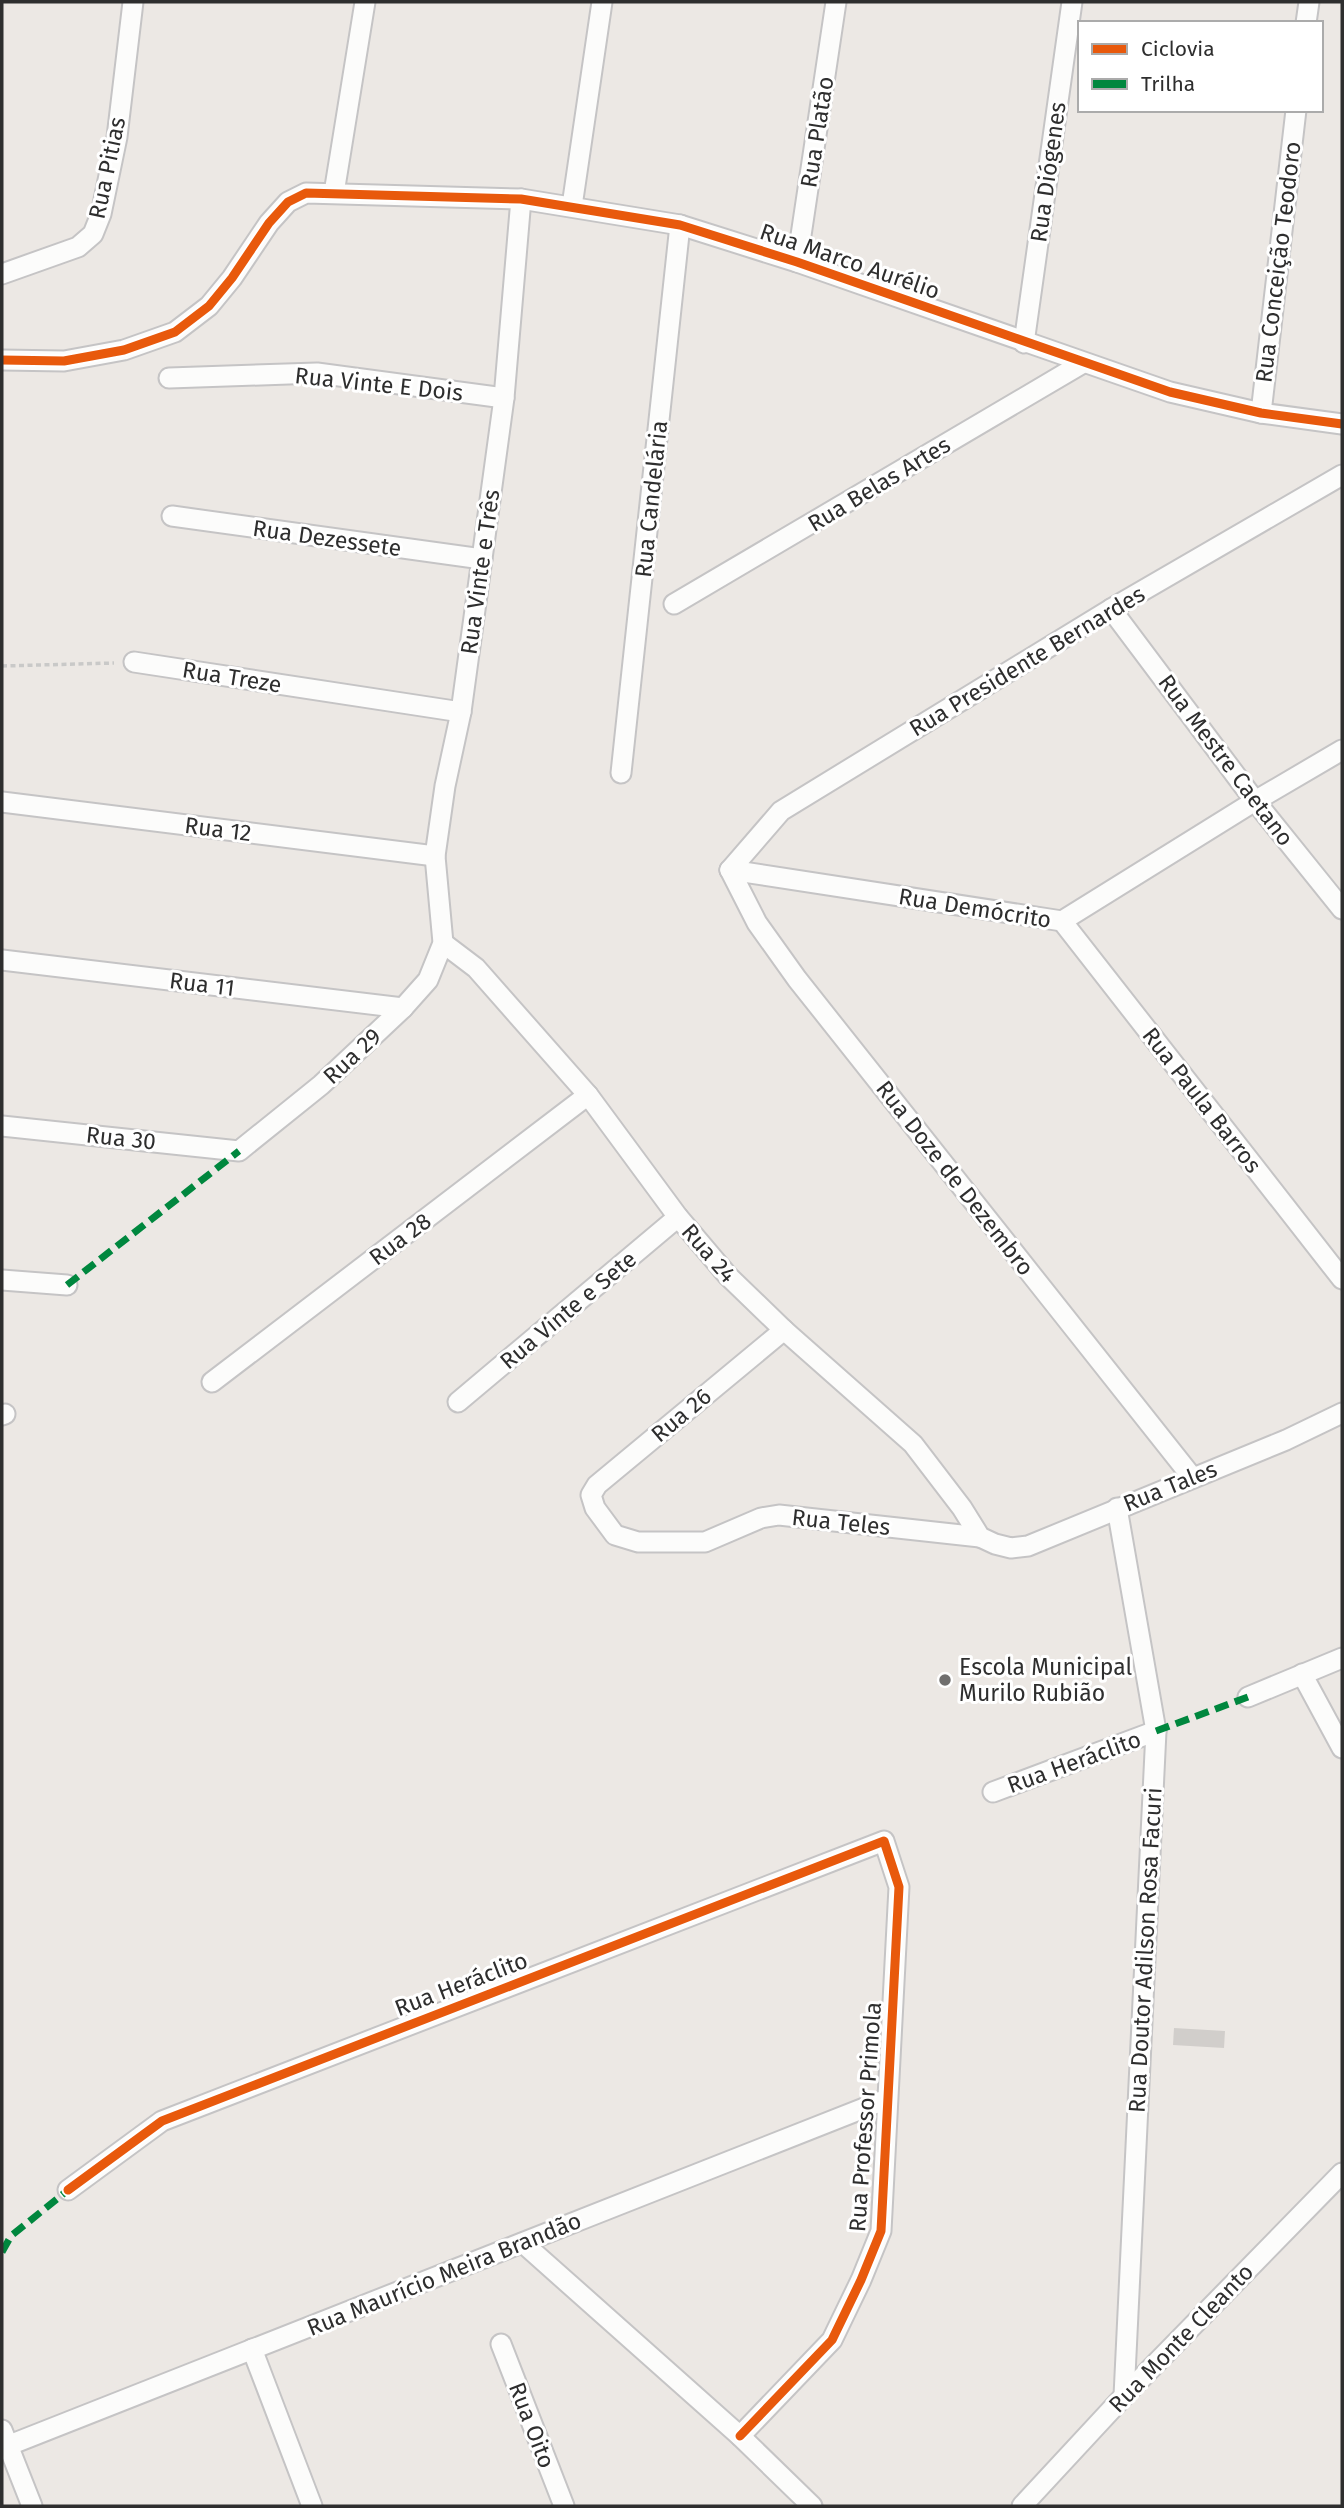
<svg xmlns="http://www.w3.org/2000/svg" width="1344" height="2508" viewBox="0 0 1344 2508" font-family="'Fira Sans',sans-serif">
  <style>
    .building { fill: #d1cecb }
    .lines { fill: none; stroke-linecap: round; stroke-linejoin: round }
    .minor-casing { stroke: #c5c4c5; stroke-width: 23 }
    .path { stroke: #c9c9c8; stroke-width: 3.5; stroke-dasharray: 5 3.5; stroke-linecap: butt }
    .minor { stroke: #fcfcfb; stroke-width: 19 }
    .quiet { stroke: #00873e; stroke-width: 7; stroke-dasharray: 14 7; stroke-linecap: butt }
    .cycleway-casing { stroke: #fff; stroke-width: 13 }
    .cycleway { stroke: #e8590c; stroke-width: 9 }
    .poi-dot { fill: #706f6e; stroke: #fff; stroke-width: 2.5 }
    .labels { text-anchor: middle; stroke-width: 6; stroke-linejoin: round; paint-order: stroke }
    .street-label { font-size: 23px; fill: #2e2e2e; stroke: #fff }
    .poi-label { font-size: 23px; fill: #2e2e2e; stroke: #fff; text-anchor: start }
  </style>
  <rect width="100%" height="100%" fill="#ece8e4"/>
  <polygon class="building" points="1174,2028 1225,2031 1224,2048 1173,2045"/>
  <g class="lines">
    <defs>
      <g id="minor">
        <polyline points="1306,23 1309,2"/>
        <polyline points="334,193 365,2"/>
        <polyline points="572,206 602,2"/>
        <polyline points="797,262 836,2"/>
        <polyline points="2,274 78,247 93,234 101,214 117,137 133,2"/>
        <polyline points="1024,343 1072,2"/>
        <polyline points="2,360 64,361 124,350 175,332 209,306 232,278 269,223 288,202 306,193 521,199 680,225 797,262 1170,392 1261,413 1342,424"/>
        <polyline points="169,378 317,373 504,398"/>
        <polyline points="1261,413 1296,110"/>
        <polyline points="172,516 482,559"/>
        <polyline points="674,604 1083,363"/>
        <polyline points="1111,609 1255,801 1342,909"/>
        <polyline points="134,662 461,712"/>
        <polyline points="621,773 680,225"/>
        <polyline points="2,802 435,856"/>
        <polyline points="730,870 757,923 797,979 1192,1477"/>
        <polyline points="730,870 781,811 1111,609 1342,475"/>
        <polyline points="730,870 1062,921 1255,801 1342,750"/>
        <polyline points="1062,921 1342,1279"/>
        <polyline points="443,943 476,968 588,1095 678,1217 728,1276 784,1330 913,1444 962,1508 980,1537 995,1544 1011,1548 1028,1546 1286,1440 1342,1413"/>
        <polyline points="2,960 403,1008"/>
        <polyline points="2,1126 239,1151 321,1085 403,1008 428,980 443,943 435,856 445,786 461,712 504,398 521,199"/>
        <polyline points="2,1280 67,1285"/>
        <polyline points="784,1330 597,1485 591,1495 595,1508 615,1535 638,1542 705,1542 761,1518 779,1515 980,1537"/>
        <polyline points="212,1382 588,1095"/>
        <polyline points="458,1402 678,1217"/>
        <polyline points="2,1415 5,1414"/>
        <polyline points="1117,1508 1156,1731 1124,2396"/>
        <polyline points="1302,1674 1342,1748"/>
        <polyline points="1248,1697 1342,1658"/>
        <polyline points="993,1792 1156,1731"/>
        <polyline points="68,2190 162,2121 884,1841 899,1887 881,2231 861,2280 832,2340 740,2436"/>
        <polyline points="523,2243 740,2436 812,2506"/>
        <polyline points="501,2344 564,2506"/>
        <polyline points="252,2349 312,2506"/>
        <polyline points="2,2430 32,2506"/>
        <polyline points="2,2448 887,2099"/>
        <polyline points="1022,2506 1124,2396 1342,2173"/>
      </g>
    </defs>
    <use href="#minor" class="minor-casing"/>
    <polyline class="path" points="2,666 114,663"/>
    <use href="#minor" class="minor"/>
    <g class="quiet">
      <polyline points="67,1285 239,1151"/>
      <polyline points="1156,1731 1248,1697"/>
      <polyline points="2,2252 11,2236 68,2190"/>
    </g>
    <defs>
      <g id="cycleway">
        <polyline points="2,360 64,361 124,350 175,332 209,306 232,278 269,223 288,202 306,193 521,199 680,225 797,262 1170,392 1261,413 1342,424"/>
        <polyline points="68,2190 162,2121 884,1841 899,1887 881,2231 861,2280 832,2340 740,2436"/>
      </g>
    </defs>
    <use href="#cycleway" class="cycleway-casing"/>
    <use href="#cycleway" class="cycleway"/>
  </g>
  <circle class="poi-dot" cx="945" cy="1680" r="7"/>
  <g class="labels">
    <g class="street-label">
      <text transform="translate(817 132) rotate(-81)" y="8">Rua Platão</text>
      <text transform="translate(107 168) rotate(-78)" y="8">Rua Pitias</text>
      <text transform="translate(1048 172) rotate(-82)" y="8">Rua Diógenes</text>
      <text transform="translate(850 261) rotate(19)" y="8">Rua Marco Aurélio</text>
      <text transform="translate(1278 262) rotate(-83)" y="8">Rua Conceição Teodoro</text>
      <text transform="translate(379 384) rotate(6)" y="8">Rua Vinte E Dois</text>
      <text transform="translate(879 484) rotate(-31)" y="8">Rua Belas Artes</text>
      <text transform="translate(651 499) rotate(-84)" y="8">Rua Candelária</text>
      <text transform="translate(327 538) rotate(8)" y="8">Rua Dezessete</text>
      <text transform="translate(480 572) rotate(-82)" y="8">Rua Vinte e Três</text>
      <text transform="translate(1027 661) rotate(-31)" y="8">Rua Presidente Bernardes</text>
      <text transform="translate(232 677) rotate(9)" y="8">Rua Treze</text>
      <text transform="translate(1226 760) rotate(53)" y="8">Rua Mestre Caetano</text>
      <text transform="translate(218 829) rotate(7)" y="8">Rua 12</text>
      <text transform="translate(975 908) rotate(9)" y="8">Rua Demócrito</text>
      <text transform="translate(202 984) rotate(7)" y="8">Rua 11</text>
      <text transform="translate(352 1056) rotate(-43)" y="8">Rua 29</text>
      <text transform="translate(1202 1100) rotate(52)" y="8">Rua Paula Barros</text>
      <text transform="translate(121 1138) rotate(6)" y="8">Rua 30</text>
      <text transform="translate(955 1178) rotate(52)" y="8">Rua Doze de Dezembro</text>
      <text transform="translate(400 1239) rotate(-37)" y="8">Rua 28</text>
      <text transform="translate(709 1253) rotate(49)" y="8">Rua 24</text>
      <text transform="translate(568 1310) rotate(-40)" y="8">Rua Vinte e Sete</text>
      <text transform="translate(681 1415) rotate(-40)" y="8">Rua 26</text>
      <text transform="translate(1170 1486) rotate(-22)" y="8">Rua Tales</text>
      <text transform="translate(841 1522) rotate(6)" y="8">Rua Teles</text>
      <text transform="translate(1074 1762) rotate(-20)" y="8">Rua Heráclito</text>
      <text transform="translate(1145 1950) rotate(-87)" y="8">Rua Doutor Adilson Rosa Facuri</text>
      <text transform="translate(461 1984) rotate(-21)" y="8">Rua Heráclito</text>
      <text transform="translate(865 2117) rotate(-86)" y="8">Rua Professor Primola</text>
      <text transform="translate(444 2274) rotate(-22)" y="8">Rua Maurício Meira Brandão</text>
      <text transform="translate(1181 2338) rotate(-46)" y="8">Rua Monte Cleanto</text>
      <text transform="translate(532 2425) rotate(69)" y="8">Rua Oito</text>
    </g>
    <g class="poi-label">
      <text x="959" y="1675">Escola Municipal<tspan x="959" dy="26">Murilo Rubião</tspan></text>
    </g>
  </g>
  <rect width="1344" height="2508" fill="none" stroke="#2e2e2e" stroke-width="7"/>
  <rect x="1078" y="21" width="245" height="91" fill="#ffffff" stroke="#ababab" stroke-width="2"/>
  <rect x="1092" y="44" width="35" height="10" fill="#e8590c" stroke="#ababab" stroke-width="2"/>
  <text x="1141" y="56" font-size="21" fill="#2e2e2e">Ciclovia</text>
  <rect x="1092" y="79" width="35" height="10" fill="#00873e" stroke="#ababab" stroke-width="2"/>
  <text x="1141" y="91" font-size="21" fill="#2e2e2e">Trilha</text>
</svg>
